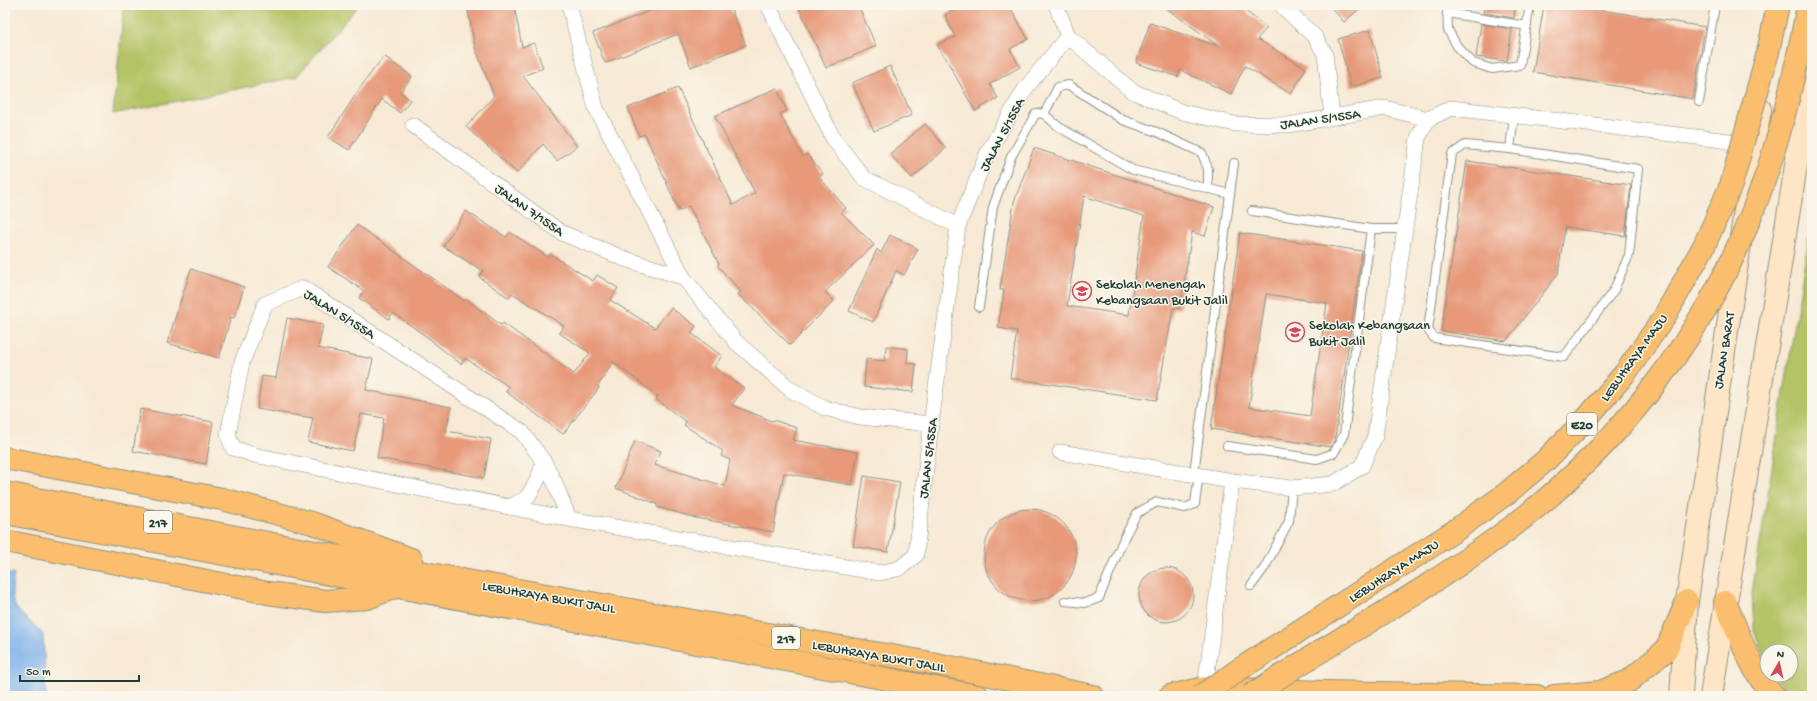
<svg xmlns="http://www.w3.org/2000/svg" width="1817" height="701" viewBox="0 0 1817 701" font-family="'Gochi Hand',sans-serif">
  <style>
    .green { fill: #b4c365; stroke: #6a804c }
    .water { fill: #7db0ea; stroke: #4e768f }
    .building { fill: #e79979; fill-rule: evenodd }
    .lines { fill: none; stroke-linecap: round; stroke-linejoin: round }
    .lane-casing { stroke: #8b9384; stroke-width: 10 }
    .street-casing { stroke: #8b9384; stroke-width: 16 }
    .secondary-casing { stroke: #8b9384; stroke-width: 24 }
    .highway-casing { stroke: #8b9384; stroke-width: 24 }
    .lane { stroke: #fff; stroke-width: 8 }
    .street { stroke: #fff; stroke-width: 15 }
    .secondary { stroke: #fde5c5; stroke-width: 22 }
    .highway { stroke: #fabe6e; stroke-width: 22 }
    .highway-bridge-casing { stroke: #8b9384; stroke-width: 24; stroke-linecap: butt }
    .highway-bridge { stroke: #fabe6e; stroke-width: 22 }
    .labels { text-anchor: middle; stroke-width: 3; stroke-linejoin: round; paint-order: stroke }
    .shield { fill: #fbf7ec; stroke: #61756b; stroke-width: 1 }
    .shield-label { font-size: 13px; font-weight: bold; fill: #1f3d34 }
    .street-label { font-size: 14px; fill: #1f3d34; stroke: #fbf7ec }
    .poi-label { font-size: 14px; fill: #1f3d34; stroke: #fbf7ec; text-anchor: start }
  </style>
  <rect width="100%" height="100%" fill="#fbf7ec"/>
  <filter id="ink" filterUnits="userSpaceOnUse"><feTurbulence type="fractalNoise" baseFrequency=".025" numOctaves="2"/><feDisplacementMap in="SourceGraphic" scale="8" xChannelSelector="R" yChannelSelector="G"/><feConvolveMatrix kernelMatrix="1 2 1 2 8 2 1 2 1" color-interpolation-filters="sRGB"/></filter>
  <filter id="wash" filterUnits="userSpaceOnUse"><feTurbulence type="fractalNoise" baseFrequency=".012" numOctaves="4" result="noise"/><feDisplacementMap in="SourceGraphic" scale="16" xChannelSelector="R" yChannelSelector="G"/><feGaussianBlur stdDeviation="0.9" result="paint"/><feColorMatrix in="noise" values="0 0 0 0 0 0 0 0 0 0 0 0 0 0 0 0 0 1.4 0 .05"/><feComposite in="paint" operator="in"/></filter>
  <g filter="url(#wash)">
    <rect width="100%" height="100%" fill="#f7e9d4"/>
    <g class="green">
      <polygon points="124,5 359,5 296,77 113,114"/>
      <path d="M1812 217V696C1789 696 1787 695 1774 675H1791V651H1767V664L1754 630 1752 593Z"/>
    </g>
    <path class="water" d="M5 574H14C13 581 12 587 12 593 12 614 33 620 43 635L46 696H5Z"/>
    <g id="blocks">
      <g class="building">
        <polygon points="467,5 514,5 522,47 534,43 543,68 523,76 577,146 557,161 543,144 517,173 466,127 494,96 475,47"/>
        <polygon points="665,5 729,5 746,45 691,67 678,34 605,63 593,33"/>
        <polygon points="798,5 858,5 876,46 826,68"/>
        <polygon points="963,5 1009,5 1028,39 1010,49 1020,67 990,84 998,98 975,111 945,57 944,57 937,45 955,37 945,15"/>
        <polygon points="1162,5 1238,5 1267,28 1257,39 1306,68 1291,94 1245,66 1231,94 1180,70 1178,77 1136,63 1150,23 1220,47"/>
        <polygon points="1329,5 1364,5 1344,22"/>
        <polygon points="1485,5 1515,5 1514,18 1483,13"/>
        <polygon points="1544,5 1571,5 1705,27 1693,99 1533,72"/>
        <polygon points="1481,24 1512,29 1507,61 1476,57"/>
        <polygon points="1370,30 1383,78 1351,87 1338,39"/>
        <polygon points="384,56 412,77 400,92 410,100 400,113 382,99 349,150 328,137 362,85"/>
        <polygon points="890,66 912,115 874,131 852,83"/>
        <polygon points="678,88 733,205 755,193 715,116 777,88 787,111 780,114 803,157 807,154 823,174 819,177 846,208 841,212 874,245 825,292 834,301 790,345 738,294 741,292 718,266 719,264 689,206 679,211 645,134 639,136 628,108"/>
        <polygon points="925,124 946,148 912,178 890,154"/>
        <path d="M1034 148 1214 207 1205 236 1192 232 1180 309 1173 308 1157 400 1010 378 1017 331 998 328 1004 290H1000L1014 202ZM1084 196 1144 216 1129 315 1067 306Z"/>
        <polygon points="1467,161 1631,185 1625,236 1565,227 1558,274 1506,341 1441,331"/>
        <polygon points="466,211 506,237 510,232 548,257 550,254 593,281 597,275 618,288 610,300 655,328 671,308 696,326 691,333 722,356 714,367 744,388 732,405 772,421 773,420 797,428 793,440 858,452 852,485 784,473 773,532 696,518 657,507 657,504 616,488 635,441 661,451 655,465 725,486 730,460 721,456 723,451 684,425 686,422 656,399 658,396 613,362 598,386 599,388 563,434 505,391 509,387 465,358 461,364 434,343 434,342 393,313 389,319 359,298 364,291 328,267 357,225 465,301 466,299 501,325 503,323 574,374 590,353 559,333 564,326 512,293 509,298 479,277 483,271 443,246"/>
        <path d="M1240 233 1362 251 1335 439 1331 447 1211 429ZM1266 294 1327 303 1310 416 1249 407Z"/>
        <polygon points="890,235 918,249 904,275 896,271 873,322 849,311 877,249 881,253"/>
        <polygon points="191,269 244,287 234,318 231,317 219,358 167,343"/>
        <polygon points="287,318 323,325 318,348 373,359 366,390 451,407 446,431 491,439 484,478 377,458 384,418 361,414 353,451 308,442 313,418 257,409 262,376 276,378"/>
        <polygon points="886,346 908,349 907,363 916,364 913,392 864,387 866,359 885,361"/>
        <polygon points="140,409 213,422 206,464 133,451"/>
        <polygon points="864,476 900,482 888,552 853,546"/>
        <circle cx="1030" cy="555" r="46"/>
        <circle cx="1166" cy="595" r="27"/>
      </g>
    </g>
  </g>
  <g filter="url(#ink)">
    <use href="#blocks" fill-opacity="0" stroke="#8b9384" stroke-width="1"/>
    <g class="lines">
      <defs>
        <g id="lane">
          <polyline points="1447,5 1448,30 1457,46 1473,63 1492,69 1520,65 1530,5"/>
          <polyline points="1447,13 1527,26"/>
          <polyline points="1699,102 1715,5"/>
          <polyline points="1044,114 1058,87 1069,85 1123,120 1157,132 1202,153 1208,169 1208,189"/>
          <polygon points="1465,145 1510,149 1638,169 1629,255 1614,290 1564,357 1434,338 1428,330 1452,154"/>
          <polyline points="1510,149 1514,116"/>
          <polyline points="1252,211 1371,229 1405,229"/>
          <polyline points="979,307 993,207 1011,157 1036,113 1044,114 1059,127 1133,170 1230,194"/>
          <polyline points="1227,446 1317,459 1334,453 1344,434 1371,229"/>
          <polyline points="1194,473 1234,163"/>
          <polyline points="1251,586 1265,567 1289,521 1292,488"/>
          <polyline points="1065,601 1085,603 1099,598 1124,538 1137,513 1157,502 1185,508 1195,504 1199,474"/>
        </g>
        <g id="street">
          <polyline points="569,5 596,108 683,277 736,342 791,390 825,408 860,417 931,424"/>
          <polyline points="768,5 834,140 864,178 958,226"/>
          <polyline points="1056,5 1068,36 1132,91 1182,112 1235,124 1288,125 1385,108 1428,119"/>
          <polyline points="1281,5 1315,37 1325,54 1332,117"/>
          <polyline points="413,125 562,233 625,259 683,277"/>
          <polyline points="1060,452 1232,481 1292,488 1333,484 1362,466 1375,436 1418,138 1428,119 1451,108 1798,149"/>
          <polyline points="510,507 527,498 537,481 544,462"/>
          <polyline points="569,519 554,481 544,462 522,432 303,288 265,304 242,362 228,435 233,448 254,455 569,519 880,573 900,568 916,555 931,424 958,226 988,152 1025,89 1068,36"/>
          <polyline points="1205,688 1232,481"/>
        </g>
        <g id="secondary">
          <polyline points="1681,696 1687,601 1760,109"/>
          <polyline points="1711,696 1812,66"/>
        </g>
        <g id="highway">
          <polyline points="5,458 222,499 312,523 411,559"/>
          <polyline points="5,493 478,583 931,663 1093,696"/>
          <polyline points="5,513 978,696"/>
          <polyline points="5,541 268,593 325,601 367,598 395,587"/>
          <path d="M1725 602C1739 633 1750 671 1774 696"/>
          <polyline points="1170,696 1205,688 1326,692 1537,696"/>
          <polyline points="1554,696 1600,692 1629,681 1666,650 1687,601"/>
        </g>
      </defs>
      <use href="#lane" class="lane-casing"/>
      <use href="#street" class="street-casing"/>
      <use href="#secondary" class="secondary-casing"/>
      <use href="#highway" class="highway-casing"/>
      <use href="#lane" class="lane"/>
      <use href="#street" class="street"/>
      <use href="#secondary" class="secondary"/>
      <use href="#highway" class="highway"/>
      <defs>
        <g id="highway-bridge">
          <polyline points="1201,696 1237,671 1453,532 1507,493 1545,461 1587,418 1626,372 1663,319 1704,246 1731,185 1768,52 1778,5"/>
          <path d="M1250 696C1330 643 1416 597 1494 540 1610 457 1703 341 1754 208 1780 142 1795 74 1808 5"/>
        </g>
      </defs>
      <use href="#highway-bridge" class="highway-bridge-casing"/>
      <use href="#highway-bridge" class="highway-bridge"/>
    </g>
  </g>
  <defs>
    <symbol id="school-ring" viewBox="-11 -11 22 22"><circle r="9.5" fill="#fbf7ec" stroke="#d1495b" stroke-width="1.5"/><path d="M0-5L7-2L0 1L-7-2ZM-4 1L0 2.5L4 1V4Q0 6-4 4Z" fill="#d1495b"/></symbol>
  </defs>
  <g fill-rule="evenodd">
    <use href="#school-ring" x="1071" y="280" width="22" height="22"/>
    <use href="#school-ring" x="1284" y="321" width="22" height="22"/>
  </g>
  <g class="labels">
    <g class="shield">
      <rect x="1567" y="413" width="30" height="22" rx="3"/>
      <rect x="144" y="511" width="28" height="22" rx="3"/>
      <rect x="772" y="627" width="28" height="22" rx="3"/>
    </g>
    <g class="shield-label">
      <text x="1582" y="429">E20</text>
      <text x="158" y="527">217</text>
      <text x="786" y="643">217</text>
    </g>
    <g class="street-label">
      <text transform="translate(1320 118) rotate(-8)" y="5">JALAN 5/155A</text>
      <text transform="translate(1001 134) rotate(-62)" y="5">JALAN 5/155A</text>
      <text transform="translate(530 209) rotate(35)" y="5">JALAN 7/155A</text>
      <text transform="translate(340 313) rotate(32)" y="5">JALAN 5/155A</text>
      <text transform="translate(1723 350) rotate(-81)" y="5">JALAN BARAT</text>
      <text transform="translate(1633 357) rotate(-54)" y="5">LEBUHRAYA MAJU</text>
      <text transform="translate(927 458) rotate(-83)" y="5">JALAN 5/155A</text>
      <text transform="translate(1393 570) rotate(-33)" y="5">LEBUHRAYA MAJU</text>
      <text transform="translate(549 596) rotate(10)" y="5">LEBUHRAYA BUKIT JALIL</text>
      <text transform="translate(879 655) rotate(10)" y="5">LEBUHRAYA BUKIT JALIL</text>
    </g>
    <g class="poi-label">
      <text x="1096" y="288">Sekolah Menengah<tspan x="1096" dy="16">Kebangsaan Bukit Jalil</tspan></text>
      <text x="1309" y="329">Sekolah Kebangsaan<tspan x="1309" dy="16">Bukit Jalil</tspan></text>
    </g>
  </g>
  <rect width="1817" height="701" fill="none" stroke="#fbf7ec" stroke-width="20"/>
  <g transform="translate(1779 663) rotate(9)"><circle r="19" fill="#fbf7ec" stroke="#a3ada2"/>
  <path d="M0-3L7 15L0 10L-7 15Z" fill="#d1495b"/>
  <text y="-6" font-size="11" font-weight="bold" text-anchor="middle" fill="#1f3d34">N</text>
  </g>
  <path d="M20 675v6h119v-6" fill="none" stroke="#1f3d34" stroke-width="2"/>
  <text x="26" y="675" font-size="12" fill="#1f3d34" stroke="#fbf7ec" stroke-width="3" paint-order="stroke">50 m</text>
</svg>
